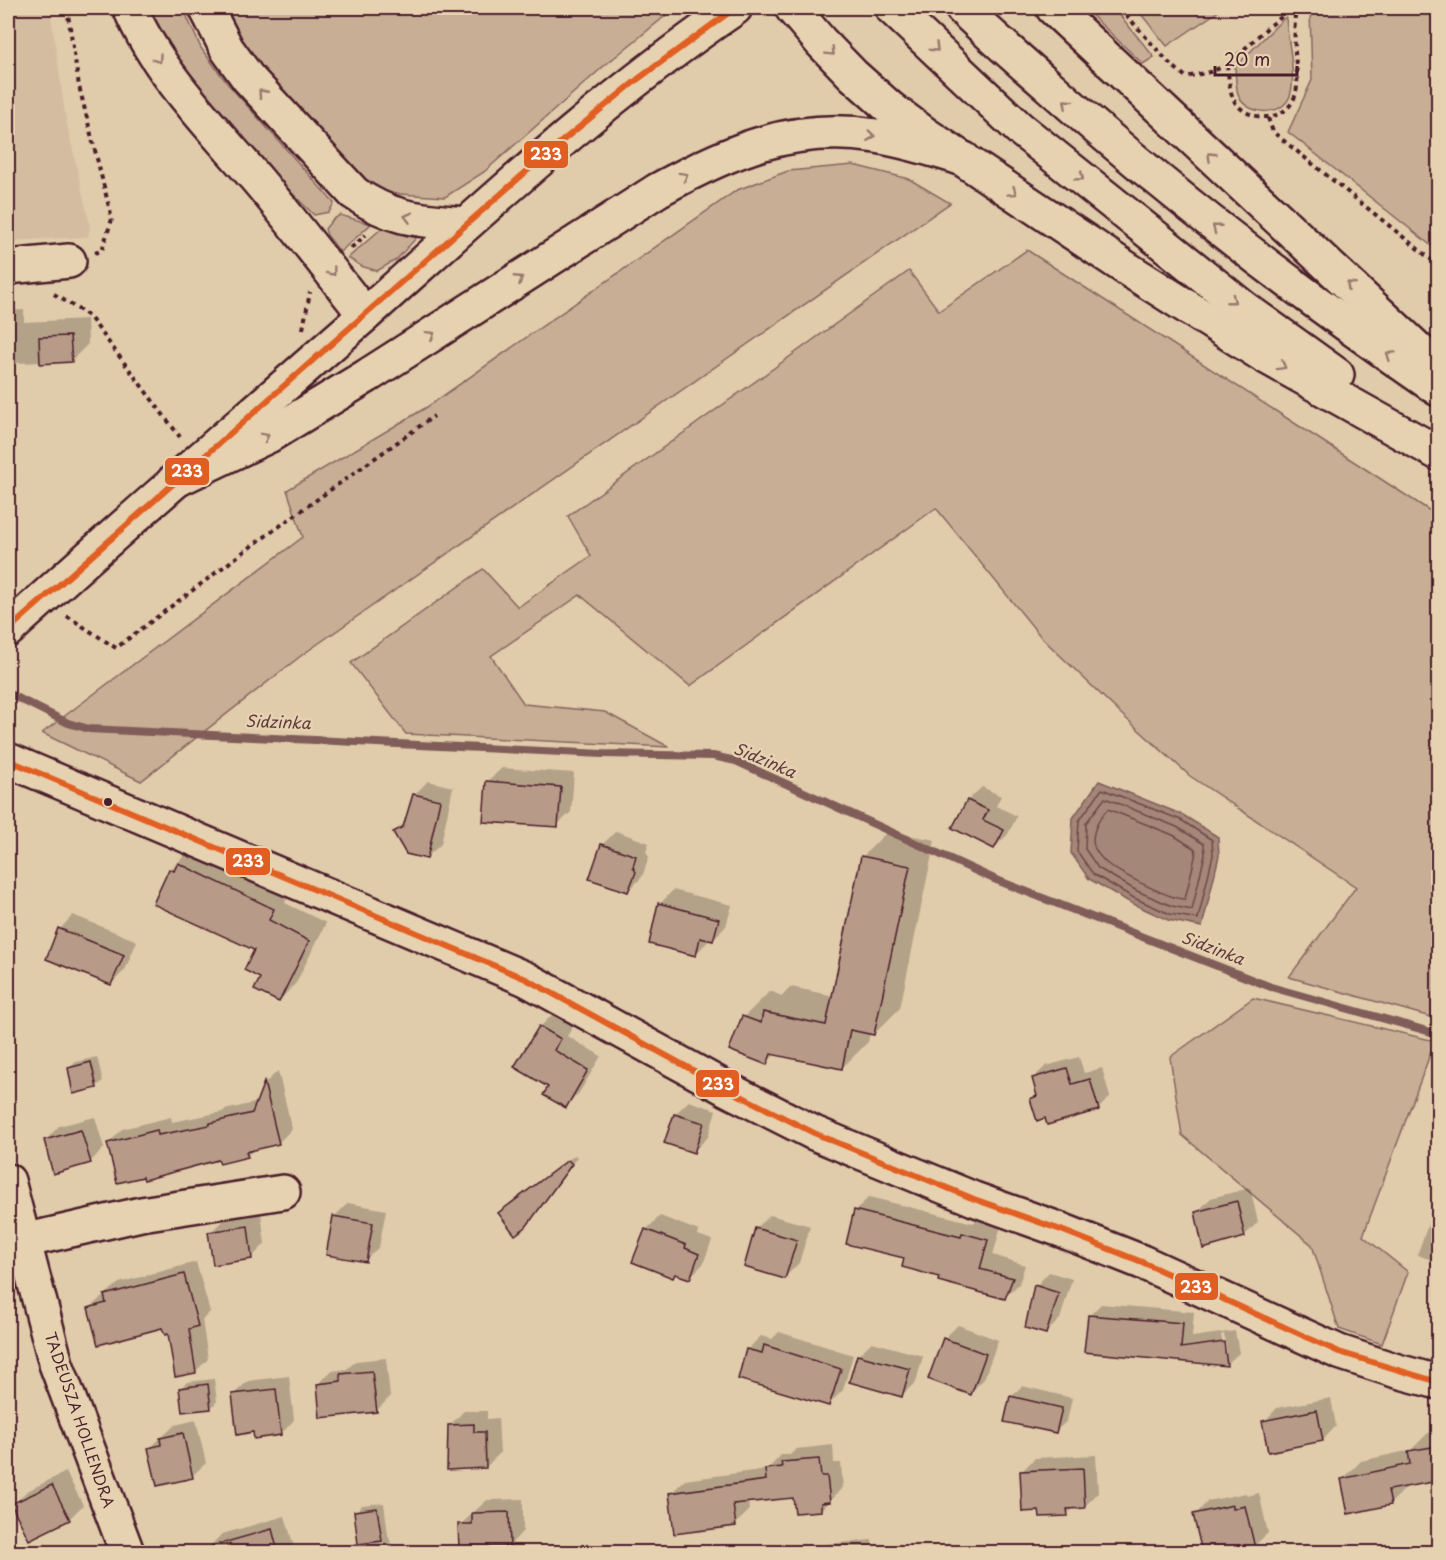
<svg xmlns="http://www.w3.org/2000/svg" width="1446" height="1560" viewBox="0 0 1446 1560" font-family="'Playpen Sans',sans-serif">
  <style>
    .built { fill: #d4bca0 }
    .green { fill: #c7ae95; stroke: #886660; stroke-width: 1.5 }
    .water { fill: #a48778; stroke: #805d59; stroke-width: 1.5 }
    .shadow { fill: #0003; fill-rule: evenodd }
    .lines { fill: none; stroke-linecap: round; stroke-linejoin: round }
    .shore { stroke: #6e494a; stroke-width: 1.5 }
    .stream { stroke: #805d59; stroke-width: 8 }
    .building { fill: #b79a87; stroke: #4a1f2b; stroke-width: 1.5 }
    .minor-casing { stroke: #4a1f2b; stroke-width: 38 }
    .major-casing { stroke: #4a1f2b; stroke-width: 38 }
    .highway-casing { stroke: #4a1f2b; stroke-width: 38 }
    .path { stroke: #4a1f2b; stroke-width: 4; stroke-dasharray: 4.5 4.5; stroke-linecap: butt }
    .minor { stroke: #e6d2b0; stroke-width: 33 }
    .major { stroke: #e6d2b0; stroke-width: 33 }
    .highway { stroke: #e6d2b0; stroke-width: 33 }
    .bus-1-casing { stroke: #e6d2b0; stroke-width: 10 }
    .bus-1 { stroke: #e15e23; stroke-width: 6 }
    .oneway { stroke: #98786e }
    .bus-dot { fill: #4a1f2b; stroke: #e6d2b0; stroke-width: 2 }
    .labels { text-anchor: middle; stroke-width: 5; stroke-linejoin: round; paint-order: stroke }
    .street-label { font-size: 15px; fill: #4a1f2b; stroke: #e6d2b0 }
    .water-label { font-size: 16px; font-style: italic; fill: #60393e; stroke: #e6d2b0 }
    .line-badge { stroke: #e6d2b0; stroke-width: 2 }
    .badge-label { font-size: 16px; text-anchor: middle; font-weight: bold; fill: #fff }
  </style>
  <rect width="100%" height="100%" fill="#e0cbab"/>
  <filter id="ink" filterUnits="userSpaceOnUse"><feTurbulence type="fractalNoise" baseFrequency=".0167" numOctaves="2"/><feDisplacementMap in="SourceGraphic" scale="12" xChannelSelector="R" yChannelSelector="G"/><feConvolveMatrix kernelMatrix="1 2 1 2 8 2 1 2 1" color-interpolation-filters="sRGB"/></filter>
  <g filter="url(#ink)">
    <polygon class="built" points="8,8 50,8 66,120 90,226 88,237 8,241"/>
    <g class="green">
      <polygon points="148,8 183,8 201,48 227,83 334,203 329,212 314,215 267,168 183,66"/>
      <polygon points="224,8 675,8 604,66 484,172 445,197 385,193 349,169 273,93 235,37"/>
      <polygon points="1084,8 1114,8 1154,57 1143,64"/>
      <polygon points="1136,8 1223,8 1167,46"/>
      <polygon points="1314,8 1438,8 1438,251 1288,132 1312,80 1310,10"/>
      <path d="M1286 17C1287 40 1297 74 1290 96 1282 116 1251 116 1240 99 1235 90 1236 77 1235 67L1282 20Z"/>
      <polygon points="853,165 909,179 950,203 302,655 141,781 42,733 303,537 287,490 427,407 737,190 788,171"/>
      <polygon points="340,215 371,224 340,252 327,235 325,229 332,220"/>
      <polygon points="382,228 419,235 396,260 377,271 361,266 348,258"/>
      <polygon points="1027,250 1438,516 1438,1019 1289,977 1356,887 1190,776 1120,713 1041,637 936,508 690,686 580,595 491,656 524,704 605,712 669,747 406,734 351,663 483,569 518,607 591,556 568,516 909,271 939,311"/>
      <polygon points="1253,998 1435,1041 1363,1236 1408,1272 1382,1344 1339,1329 1312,1245 1182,1135 1170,1057"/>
    </g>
    <polygon class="water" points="1099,781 1183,815 1218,837 1219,856 1202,927 1168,920 1131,903 1089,879 1071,853 1073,818"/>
    <g class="shadow">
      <polygon points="24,310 24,322 87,319 88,344 71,361 17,363 8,372 8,311"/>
      <polygon points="502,768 574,773 571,812 557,825 488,781"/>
      <polygon points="428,781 453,787 441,844 427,857 395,832 406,821 415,794"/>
      <polygon points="982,787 1001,796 996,806 1017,816 1008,834 994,848 954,828 968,800"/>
      <polygon points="616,831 649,843 646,852 649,857 642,877 628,891 602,845"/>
      <polygon points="888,831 935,840 900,1008 874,1034 870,1033 868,1042 842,1068 776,1053 767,1063 731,1049 744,1017 770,991 782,996 791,987 834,996 862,857"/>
      <polygon points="187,853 290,892 285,903 326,923 296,983 279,1001 262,977 256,949 170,870"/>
      <polygon points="673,890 732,905 726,926 713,940 710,939 696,954 660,904"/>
      <polygon points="73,915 137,941 125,970 111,984 48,958 60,929"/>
      <polygon points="554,1013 574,1025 567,1036 601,1056 579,1093 565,1106 550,1086 517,1066 540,1027"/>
      <polygon points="97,1057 103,1081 96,1087 69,1068 76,1062"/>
      <polygon points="1079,1057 1084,1073 1102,1068 1110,1097 1098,1109 1046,1116 1032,1099 1038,1093 1033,1078 1046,1066"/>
      <polygon points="278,1071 292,1129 278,1143 255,1148 247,1156 219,1159 109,1143 122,1129 171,1117 172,1122 222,1112 225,1110 258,1102 265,1083"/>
      <polygon points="689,1101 716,1110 708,1137 694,1151 675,1114"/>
      <polygon points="95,1117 104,1148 90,1162 46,1140 59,1126"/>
      <polygon points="575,1155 577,1157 532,1219 500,1213"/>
      <polygon points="1250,1188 1258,1222 1244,1236 1197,1212 1211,1198"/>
      <polygon points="869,1197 973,1223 977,1220 1001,1226 993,1255 1025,1265 1019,1284 1005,1297 941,1276 906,1257 855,1211"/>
      <polygon points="1438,1197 1438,1270 1430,1267 1432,1260 1417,1255"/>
      <polygon points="348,1203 386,1210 379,1247 365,1260 334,1217"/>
      <polygon points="261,1213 265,1244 252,1257 210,1233 224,1219"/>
      <polygon points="770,1215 810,1226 799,1263 785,1277 756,1228"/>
      <polygon points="660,1216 699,1231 698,1235 712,1240 703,1264 689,1278 646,1230"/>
      <polygon points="196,1262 210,1312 202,1320 208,1359 196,1371 163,1326 89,1308 119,1283"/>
      <polygon points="1049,1272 1072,1279 1060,1319 1046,1333 1036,1286"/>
      <path d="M1101 1304 1194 1312 1192 1337 1235 1331 1239 1353 1227 1364 1086 1350 1089 1316ZM1224 1334 1227 1353H1224L1221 1335Z"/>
      <polygon points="958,1325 998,1340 984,1379 970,1393 944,1339"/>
      <polygon points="779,1332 853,1355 843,1390 829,1404 747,1350 761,1336 772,1339"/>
      <polygon points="872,1342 923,1356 916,1382 902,1395 858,1355"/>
      <polygon points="386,1358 390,1397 376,1411 318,1384 332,1371 347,1369 356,1361"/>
      <polygon points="289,1376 294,1420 281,1434 254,1431 234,1394 248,1381"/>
      <polygon points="214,1379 217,1401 211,1408 181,1388 187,1382"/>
      <polygon points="1022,1386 1072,1398 1067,1421 1056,1431 1011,1397"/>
      <polygon points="1331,1398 1336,1426 1323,1440 1264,1422 1277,1408"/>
      <polygon points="8,1411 11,1419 8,1422"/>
      <polygon points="464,1411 487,1411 487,1419 498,1418 500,1453 486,1467 450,1425"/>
      <polygon points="196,1420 206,1463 192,1476 150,1448 175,1425"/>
      <polygon points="1438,1431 1438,1489 1435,1489 1434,1480 1410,1484 1390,1504 1342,1480 1361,1461 1411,1450 1428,1433"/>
      <polygon points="833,1445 834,1463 841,1463 843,1487 821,1510 795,1497 748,1501 749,1511 735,1524 671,1493 685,1480 768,1469 781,1455 790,1455 796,1449"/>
      <polygon points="1096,1455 1098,1493 1084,1507 1074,1508 1067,1514 1022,1471 1035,1458"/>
      <polygon points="66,1472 83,1505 69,1519 13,1505 27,1491"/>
      <polygon points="1246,1493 1247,1496 1259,1493 1268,1533 1254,1546 1228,1552 1227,1548 1203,1552 1195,1515 1208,1501"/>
      <polygon points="523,1499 523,1531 510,1545 460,1525 487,1500"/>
      <polygon points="384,1503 388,1535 394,1552 364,1552 359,1538 356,1512 362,1505"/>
      <polygon points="285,1516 294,1547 288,1552 209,1552 208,1548 222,1534"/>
      <polygon points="872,1540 873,1552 816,1552 825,1544"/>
    </g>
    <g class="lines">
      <g class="shore">
        <polygon points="1102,789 1181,820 1212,840 1213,855 1198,919 1170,914 1134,898 1093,874 1077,851 1079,821"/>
        <polygon points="1105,798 1177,827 1204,844 1205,854 1192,910 1172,906 1137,891 1098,868 1085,849 1086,823"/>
        <path d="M1108 809 1173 835 1195 849 1196 853 1185 899C1171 900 1117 872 1105 862 1102 859 1096 851 1094 847 1090 834 1099 818 1108 809Z"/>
      </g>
      <polyline class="stream" points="8,693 68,723 89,729 603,754 713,756 736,761 994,879 1271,987 1438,1034"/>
    </g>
    <g class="building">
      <polygon points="70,336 72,362 40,364 39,337"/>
      <polygon points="486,781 561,787 558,827 483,822"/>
      <polygon points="413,794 440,800 427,859 406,854 393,832 403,827"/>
      <polygon points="967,800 988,810 983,820 1004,830 994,849 952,828"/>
      <polygon points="601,844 636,856 633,867 636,872 628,892 589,879"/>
      <polygon points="861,856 910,866 874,1035 850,1030 842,1069 771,1054 767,1065 729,1050 742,1016 761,1023 763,1012 826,1025"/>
      <polygon points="178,863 274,909 269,920 309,941 279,1002 254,990 260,978 244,970 254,950 153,904 169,869 174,871"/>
      <polygon points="658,903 719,919 713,941 700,938 696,956 649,944"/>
      <polygon points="58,928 124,955 111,985 46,959"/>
      <polygon points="539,1026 561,1039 554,1050 588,1070 566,1108 543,1095 548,1087 514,1067"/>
      <polygon points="91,1062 97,1088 73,1094 68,1068"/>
      <polygon points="1067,1068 1072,1084 1090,1079 1099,1110 1047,1125 1045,1118 1037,1121 1030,1099 1037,1096 1032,1078"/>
      <polygon points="264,1082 279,1144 246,1152 248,1157 220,1164 218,1160 144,1180 143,1177 117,1183 107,1143 157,1130 158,1135 210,1125 210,1123 252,1113"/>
      <polygon points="674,1114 704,1123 694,1153 664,1143"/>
      <polygon points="81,1130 91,1163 53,1174 44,1140"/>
      <polygon points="568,1160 572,1164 526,1227 515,1235 498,1213"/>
      <polygon points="1237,1201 1245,1237 1203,1249 1195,1212"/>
      <polygon points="854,1210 961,1237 962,1233 988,1240 980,1269 1013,1278 1005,1299 938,1281 939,1277 902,1267 904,1258 846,1244"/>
      <polygon points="333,1216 373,1223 366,1262 326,1255"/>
      <polygon points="248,1226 252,1259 213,1265 208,1232"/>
      <polygon points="755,1228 797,1240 785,1279 744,1267"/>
      <polygon points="645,1229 686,1245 685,1248 699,1254 690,1279 675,1274 673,1278 632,1262"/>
      <polygon points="184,1274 198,1326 189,1329 196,1373 175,1377 168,1334 165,1335 162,1328 98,1345 88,1308 106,1303 104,1295"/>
      <polygon points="1034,1285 1059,1293 1046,1334 1025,1328"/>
      <polygon points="1088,1315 1183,1323 1181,1348 1224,1342 1227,1366 1084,1352"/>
      <polygon points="943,1338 986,1354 971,1395 928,1379"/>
      <polygon points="764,1345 841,1369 829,1406 738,1379 746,1349 762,1353"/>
      <polygon points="857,1355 910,1369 902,1397 849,1382"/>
      <polygon points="372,1371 377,1412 320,1418 317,1384 341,1381 340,1374"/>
      <polygon points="208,1384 211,1409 182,1412 179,1388"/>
      <polygon points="276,1389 281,1435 254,1439 253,1432 237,1435 232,1394"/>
      <polygon points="1010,1396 1062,1408 1056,1433 1004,1422"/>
      <polygon points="1317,1410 1323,1441 1268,1452 1262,1421"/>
      <polygon points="474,1424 474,1432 485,1432 486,1468 447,1470 448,1425"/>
      <polygon points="183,1433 193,1478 157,1486 148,1448 161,1445 160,1438"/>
      <polygon points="1438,1446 1438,1481 1388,1490 1391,1505 1348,1514 1341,1479 1410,1464 1408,1451"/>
      <polygon points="819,1459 821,1476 827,1476 830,1502 821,1503 821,1511 795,1513 793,1498 733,1504 736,1526 674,1534 669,1493 766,1480 765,1469 782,1467 781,1462"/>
      <polygon points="1083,1468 1085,1508 1067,1509 1068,1516 1040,1517 1039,1511 1022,1512 1020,1471"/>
      <polygon points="52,1485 70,1520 29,1540 11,1504"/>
      <polygon points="1233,1505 1233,1509 1245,1506 1255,1548 1234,1552 1202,1552 1193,1514"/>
      <polygon points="377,1508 382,1541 358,1544 354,1511"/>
      <polygon points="509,1512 510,1546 459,1548 458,1524 472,1524 472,1513"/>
      <polygon points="272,1529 278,1552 213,1552 212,1546"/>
    </g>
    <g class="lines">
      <defs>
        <g id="minor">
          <polyline points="8,267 69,261"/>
          <polyline points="8,760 526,979 729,1090 814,1133 974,1199 1061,1230 1142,1262 1339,1352 1397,1371 1438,1382"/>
          <polyline points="8,1181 56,1364 127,1552"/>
          <polyline points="23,1241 141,1214 283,1192"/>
        </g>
        <path id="major" d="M8 630C125 523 246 420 365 315 485 208 602 98 735 8"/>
        <g id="highway">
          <path d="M130 8C158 74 213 128 260 183 296 226 330 271 365 315"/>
          <path d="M206 8 227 49 248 78 354 193C393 220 420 220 465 224"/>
          <polyline points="792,8 821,42 853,75 890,108 925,134 1129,270 1263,355 1438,453"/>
          <polyline points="892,8 1019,128 1245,309 1337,375"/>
          <path d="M962 8C990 35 1020 61 1050 87 1173 197 1303 296 1438 389"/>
          <polyline points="1053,8 1438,368"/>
          <path d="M174 481 270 435 367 376 658 190C729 151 792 123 876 136 906 141 935 150 964 159"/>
        </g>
      </defs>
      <use href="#minor" class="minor-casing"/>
      <use href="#major" class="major-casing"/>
      <use href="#highway" class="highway-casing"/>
      <g class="path">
        <polyline points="67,8 79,86 112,219 102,250 95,253"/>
        <polyline points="1120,8 1169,63 1186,77 1210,72 1227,65 1267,28 1293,8"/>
        <path d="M1227 65C1229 77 1229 96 1237 105 1254 123 1286 121 1295 96 1300 82 1295 64 1295 50 1294 36 1295 21 1295 8"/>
        <polyline points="1268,118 1273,132 1438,265"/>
        <polyline points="351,248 366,235"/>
        <polyline points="54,294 89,316 180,437"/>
        <polyline points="303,329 310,292"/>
        <polyline points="67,616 116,648 242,553 434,416"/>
      </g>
      <use href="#minor" class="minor"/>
      <use href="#major" class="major"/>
      <use href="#highway" class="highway"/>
      <defs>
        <g id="bus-1">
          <polyline points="8,630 545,155 638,79 735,8"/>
          <polyline points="8,760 526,979 729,1090 814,1133 974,1199 1061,1230 1142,1262 1339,1352 1438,1382"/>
        </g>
      </defs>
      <use href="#bus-1" class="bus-1-casing"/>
      <use href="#bus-1" class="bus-1"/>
    </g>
    <defs><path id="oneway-chevron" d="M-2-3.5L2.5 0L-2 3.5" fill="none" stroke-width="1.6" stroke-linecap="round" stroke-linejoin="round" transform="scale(1.5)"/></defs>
    <g class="oneway">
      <use href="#oneway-chevron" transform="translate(935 48) rotate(44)"/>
      <use href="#oneway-chevron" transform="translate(831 52) rotate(45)"/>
      <use href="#oneway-chevron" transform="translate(158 59) rotate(55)"/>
      <use href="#oneway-chevron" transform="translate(262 93) rotate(-132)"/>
      <use href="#oneway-chevron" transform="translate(1067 103) rotate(-138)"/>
      <use href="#oneway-chevron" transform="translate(871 136) rotate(7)"/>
      <use href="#oneway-chevron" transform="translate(1211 156) rotate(-137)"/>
      <use href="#oneway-chevron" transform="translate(684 176) rotate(-29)"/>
      <use href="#oneway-chevron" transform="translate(1080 177) rotate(39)"/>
      <use href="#oneway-chevron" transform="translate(1013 192) rotate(34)"/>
      <use href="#oneway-chevron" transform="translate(408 217) rotate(-166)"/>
      <use href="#oneway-chevron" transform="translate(1216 228) rotate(-142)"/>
      <use href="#oneway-chevron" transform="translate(332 272) rotate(52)"/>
      <use href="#oneway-chevron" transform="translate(519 279) rotate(-33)"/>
      <use href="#oneway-chevron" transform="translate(1350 285) rotate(-137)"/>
      <use href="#oneway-chevron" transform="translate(1232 300) rotate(38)"/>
      <use href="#oneway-chevron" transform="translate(431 335) rotate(-32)"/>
      <use href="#oneway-chevron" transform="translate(1390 355) rotate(-145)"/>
      <use href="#oneway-chevron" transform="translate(1282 366) rotate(29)"/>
      <use href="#oneway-chevron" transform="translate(265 437) rotate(-27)"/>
    </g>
  </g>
  <circle class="bus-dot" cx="108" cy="802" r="5"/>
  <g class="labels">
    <g class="street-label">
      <text transform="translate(79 1420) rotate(71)" y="5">TADEUSZA HOLLENDRA</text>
    </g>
    <g class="water-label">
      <text transform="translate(278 722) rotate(2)" y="6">Sidzinka</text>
      <text transform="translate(765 760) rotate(23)" y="6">Sidzinka</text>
      <text transform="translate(1213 948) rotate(21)" y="6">Sidzinka</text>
    </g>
  </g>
  <g class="line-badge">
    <rect x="523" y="140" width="46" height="29" rx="6" fill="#e15e23"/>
    <rect x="164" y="457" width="46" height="29" rx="6" fill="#e15e23"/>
    <rect x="225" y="847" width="46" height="29" rx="6" fill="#e15e23"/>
    <rect x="695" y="1069" width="45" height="29" rx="6" fill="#e15e23"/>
    <rect x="1174" y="1272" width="45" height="29" rx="6" fill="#e15e23"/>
  </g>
  <g class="badge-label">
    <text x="546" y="160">233</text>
    <text x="187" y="477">233</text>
    <text x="248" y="867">233</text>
    <text x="718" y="1090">233</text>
    <text x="1196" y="1293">233</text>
  </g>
  <rect width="1446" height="1560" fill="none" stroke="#e6d2b0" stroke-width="30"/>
  <rect x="15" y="15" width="1416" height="1530" fill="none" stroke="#4a1f2b" stroke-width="2" filter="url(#ink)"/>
  <path d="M1215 66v9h82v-9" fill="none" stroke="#4a1f2b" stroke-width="3"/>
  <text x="1224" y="66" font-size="18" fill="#4a1f2b" stroke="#e6d2b0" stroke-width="4.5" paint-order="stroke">20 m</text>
</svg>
